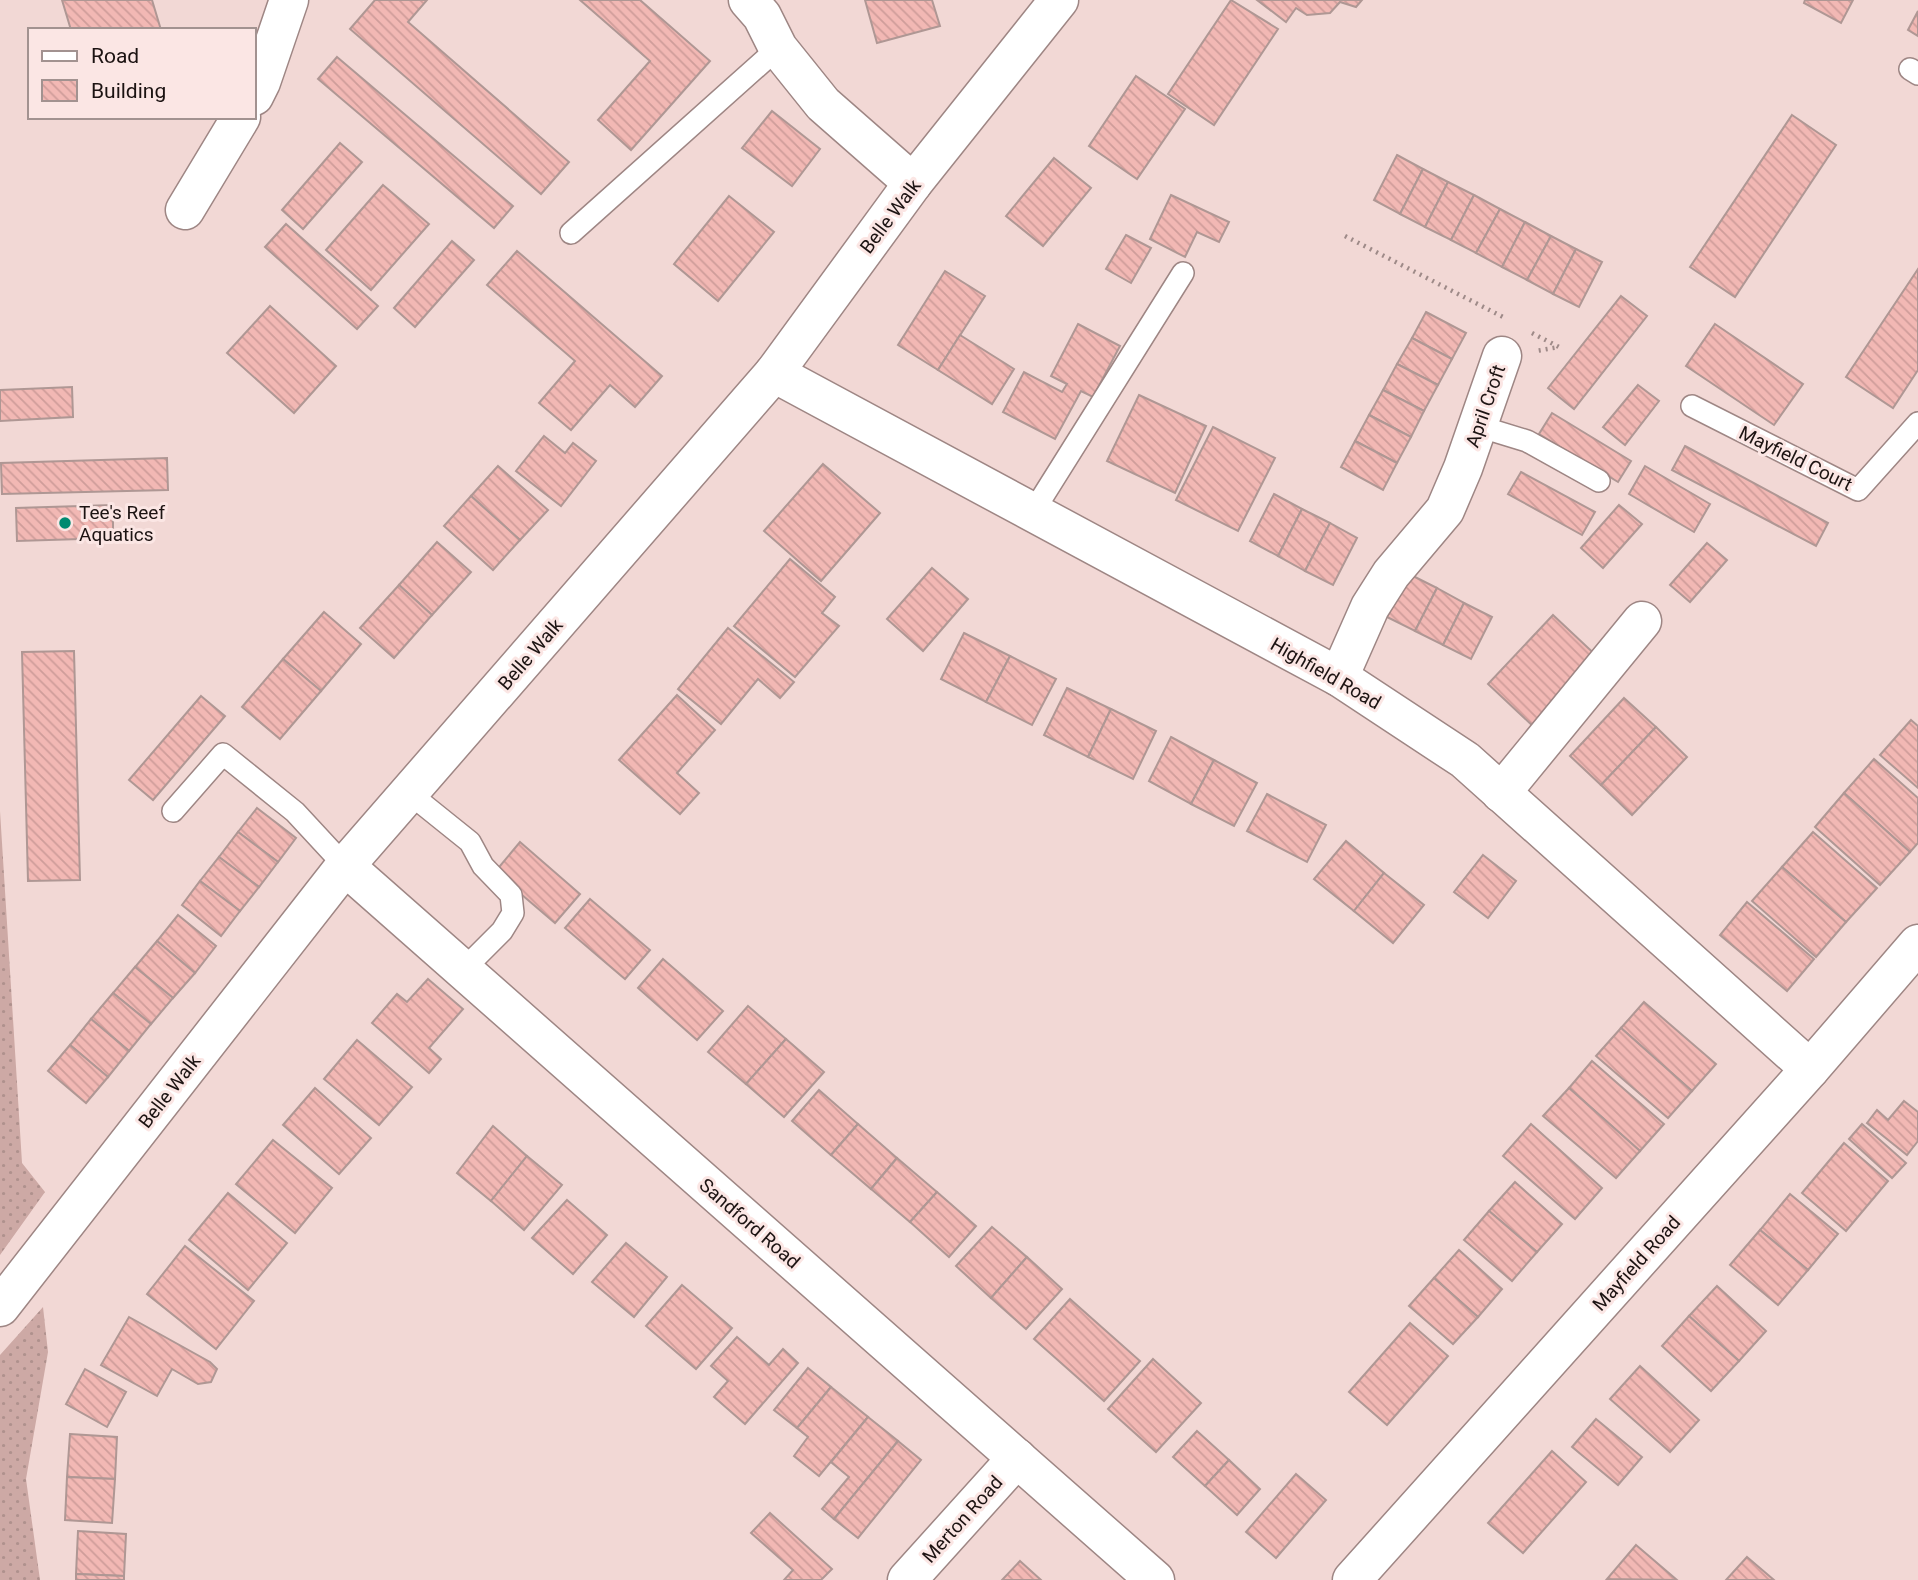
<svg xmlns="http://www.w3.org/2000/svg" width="1918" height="1580" viewBox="0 0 1918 1580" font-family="Roboto,sans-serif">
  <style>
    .grass { fill: url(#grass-dots) }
    .building { fill: url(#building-back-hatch); stroke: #af9794; stroke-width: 2 }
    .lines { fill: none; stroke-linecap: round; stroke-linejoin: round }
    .service-casing { stroke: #9e8684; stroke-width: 24 }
    .minor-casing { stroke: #9e8684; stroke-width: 41 }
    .path { stroke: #9e8a88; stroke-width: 4.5; stroke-dasharray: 2 5; stroke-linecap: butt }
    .service { stroke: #fff; stroke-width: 21 }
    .minor { stroke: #fff; stroke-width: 38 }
    .poi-dot { fill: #008a71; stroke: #fbe6e4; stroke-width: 2.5 }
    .labels { text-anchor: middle; stroke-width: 6; stroke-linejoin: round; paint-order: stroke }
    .street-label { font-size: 19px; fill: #1c1312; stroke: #fbe6e4 }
    .poi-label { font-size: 19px; fill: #1c1312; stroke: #fbe6e4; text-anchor: start }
  </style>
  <defs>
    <pattern id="grass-dots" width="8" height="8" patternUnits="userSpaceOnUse" patternTransform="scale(1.75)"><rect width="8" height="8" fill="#cda9a5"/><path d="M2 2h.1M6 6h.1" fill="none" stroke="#af918d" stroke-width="1.8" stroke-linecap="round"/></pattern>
    <pattern id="building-back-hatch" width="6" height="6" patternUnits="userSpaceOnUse" patternTransform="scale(1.75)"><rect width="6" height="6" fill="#f2b8b4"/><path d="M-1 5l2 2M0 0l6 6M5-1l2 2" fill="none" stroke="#cf9d9a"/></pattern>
  </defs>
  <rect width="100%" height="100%" fill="#f2d8d5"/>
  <g class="grass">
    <polygon points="0,811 22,1163 45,1192 0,1255"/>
    <polygon points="43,1307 48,1352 26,1479 40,1580 0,1580 0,1355"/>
  </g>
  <g class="building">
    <polygon points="62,0 152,0 161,30 71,30"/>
    <polygon points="375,0 427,0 408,22 569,162 541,194 350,29"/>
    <polygon points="580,0 640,0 710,61 631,150 598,120 650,61"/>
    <polygon points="865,0 932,0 940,26 877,43"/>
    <polygon points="1231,0 1278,29 1214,125 1168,94"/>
    <polygon points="1257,0 1362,0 1356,7 1340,2 1330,13 1307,15 1296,8 1286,22"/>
    <polygon points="1805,0 1853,0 1841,23 1804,3"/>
    <polygon points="1918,11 1918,36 1908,30"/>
    <polygon points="337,57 513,206 494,228 318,79"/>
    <polygon points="1136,76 1185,109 1137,179 1089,146"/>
    <polygon points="772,111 820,149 792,186 742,148"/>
    <polygon points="1792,115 1836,145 1735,297 1690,267"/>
    <polygon points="340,143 362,162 303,229 282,210"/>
    <polygon points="1397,155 1423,169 1400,214 1374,200"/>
    <polygon points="1054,158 1091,188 1043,246 1006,216"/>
    <polygon points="1423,169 1448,182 1425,227 1400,214"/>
    <polygon points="1448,182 1474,195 1451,240 1425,227"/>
    <polygon points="383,185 429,224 371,290 326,250"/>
    <polygon points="1171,195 1229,222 1219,242 1197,232 1185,257 1150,239"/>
    <polygon points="1474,195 1500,209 1476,253 1451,240"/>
    <polygon points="729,196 774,232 718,301 674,264"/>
    <polygon points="1500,209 1525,222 1502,267 1476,253"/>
    <polygon points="1525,222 1551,236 1527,280 1502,267"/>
    <polygon points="286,224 378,306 357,329 265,247"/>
    <polygon points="1126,235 1151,248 1131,283 1106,269"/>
    <polygon points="1551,236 1576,249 1553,294 1527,280"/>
    <polygon points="452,241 474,260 415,327 394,308"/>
    <polygon points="1576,249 1602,262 1579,307 1553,294"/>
    <polygon points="517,251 662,376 635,407 610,385 571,430 539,403 575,361 487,285"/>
    <polygon points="1918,269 1918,370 1893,408 1846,377"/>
    <polygon points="945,271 985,296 938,370 898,345"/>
    <polygon points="1621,296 1647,316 1574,409 1548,388"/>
    <polygon points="270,306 336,366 294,413 227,353"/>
    <polygon points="1426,312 1466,333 1452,359 1412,338"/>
    <polygon points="1078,324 1120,346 1093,397 1081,391 1055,439 1003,412 1024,372 1062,392 1067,384 1051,376"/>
    <polygon points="1715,324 1803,384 1774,425 1686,366"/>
    <polygon points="960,335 1014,369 992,404 938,370"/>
    <polygon points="1412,338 1452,359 1438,385 1397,364"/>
    <polygon points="1397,364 1438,385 1424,411 1383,390"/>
    <polygon points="1638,385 1659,401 1625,445 1603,427"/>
    <polygon points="72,387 73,417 0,421 0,390"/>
    <polygon points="1383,390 1424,411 1411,437 1369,415"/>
    <polygon points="1139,395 1206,426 1175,493 1107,461"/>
    <polygon points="1552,413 1631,461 1618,482 1539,434"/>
    <polygon points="1369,415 1411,437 1397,463 1355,441"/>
    <polygon points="1213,427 1275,458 1238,531 1176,500"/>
    <polygon points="544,436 565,453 573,443 596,461 561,506 516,471"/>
    <polygon points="1355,441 1397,463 1383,490 1341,467"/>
    <polygon points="1685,446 1828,523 1816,546 1672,470"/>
    <polygon points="167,458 168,490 2,494 1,463"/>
    <polygon points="823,464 880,513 821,581 764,531"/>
    <polygon points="498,466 548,510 520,540 471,496"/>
    <polygon points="1645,466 1710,504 1694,532 1629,494"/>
    <polygon points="1521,472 1595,512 1582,535 1508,494"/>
    <polygon points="1274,494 1302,509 1278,556 1250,541"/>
    <polygon points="471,496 520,540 493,570 444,526"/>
    <polygon points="113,505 113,538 17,541 16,508"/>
    <polygon points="1619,505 1642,524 1603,568 1581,548"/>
    <polygon points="1302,509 1330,523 1305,571 1278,556"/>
    <polygon points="1330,523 1357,538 1333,585 1305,571"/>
    <polygon points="437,542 471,572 432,615 399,585"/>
    <polygon points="1707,543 1727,560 1690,602 1670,585"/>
    <polygon points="790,559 835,597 822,613 839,626 795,677 734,626"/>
    <polygon points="932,568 968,599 923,651 887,619"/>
    <polygon points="1409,574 1437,588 1415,631 1387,617"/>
    <polygon points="399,585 432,615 394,658 360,628"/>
    <polygon points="1437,588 1464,603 1443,645 1415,631"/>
    <polygon points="1464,603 1492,617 1471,659 1443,645"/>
    <polygon points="324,612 361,644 321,691 283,659"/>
    <polygon points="1553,615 1601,660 1536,729 1488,684"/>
    <polygon points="728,628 794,682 780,698 758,679 721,724 678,689"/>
    <polygon points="964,633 1010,656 986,702 941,679"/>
    <polygon points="74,651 80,880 28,881 22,652"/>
    <polygon points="1010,656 1056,679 1032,725 986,702"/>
    <polygon points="283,659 321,691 280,739 242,707"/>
    <polygon points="1067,688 1111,709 1088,757 1044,735"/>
    <polygon points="677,695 715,730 677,773 699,793 680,814 619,760"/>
    <polygon points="201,696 225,716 153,800 129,780"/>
    <polygon points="1624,698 1656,727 1601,785 1570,756"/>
    <polygon points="1111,709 1156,731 1133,779 1088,757"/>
    <polygon points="1911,720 1918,726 1918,788 1880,755"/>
    <polygon points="1656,727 1687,757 1632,815 1601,785"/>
    <polygon points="1171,737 1214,760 1191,804 1149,781"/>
    <polygon points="1874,759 1918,798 1918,843 1910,852 1844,793"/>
    <polygon points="1214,760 1257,783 1234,826 1191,804"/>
    <polygon points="1844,793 1910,852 1880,885 1815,827"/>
    <polygon points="1267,794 1326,825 1307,862 1247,831"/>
    <polygon points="257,808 296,838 278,862 238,832"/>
    <polygon points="238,832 278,862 259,887 219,857"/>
    <polygon points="1813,832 1877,888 1846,922 1782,867"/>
    <polygon points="1346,841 1384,873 1354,911 1314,879"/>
    <polygon points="520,842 580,894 555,923 495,872"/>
    <polygon points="1483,855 1516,881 1488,918 1454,892"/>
    <polygon points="219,857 259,887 240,911 200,881"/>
    <polygon points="1782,867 1846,922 1816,957 1752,901"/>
    <polygon points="1384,873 1424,905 1393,943 1354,911"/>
    <polygon points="200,881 240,911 221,936 182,905"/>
    <polygon points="590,899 650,950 625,979 565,928"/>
    <polygon points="1747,902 1814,959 1787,991 1720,935"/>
    <polygon points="178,915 216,946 195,973 157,941"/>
    <polygon points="157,941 195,973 173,998 135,967"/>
    <polygon points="663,959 723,1011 697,1040 638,988"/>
    <polygon points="135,967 173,998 151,1024 113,993"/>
    <polygon points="428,979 463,1009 429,1048 441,1059 429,1073 372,1023 397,994 407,1002"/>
    <polygon points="113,993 151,1024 129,1051 91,1019"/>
    <polygon points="1644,1002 1716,1064 1692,1091 1621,1028"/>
    <polygon points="748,1006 786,1039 746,1084 708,1052"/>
    <polygon points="91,1019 129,1051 108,1077 70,1045"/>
    <polygon points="1621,1028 1692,1091 1668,1118 1596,1056"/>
    <polygon points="786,1039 824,1072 784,1117 746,1084"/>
    <polygon points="357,1040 412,1087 379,1125 324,1079"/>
    <polygon points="70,1045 108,1077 86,1103 48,1071"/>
    <polygon points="1592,1061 1664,1124 1640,1151 1569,1088"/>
    <polygon points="315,1088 371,1138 339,1174 283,1125"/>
    <polygon points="1569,1088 1640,1151 1616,1178 1543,1116"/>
    <polygon points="819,1090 858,1124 831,1155 792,1121"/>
    <polygon points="1904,1101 1918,1112 1918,1141 1907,1155 1867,1123 1877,1110 1888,1120"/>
    <polygon points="858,1124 897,1158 871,1189 831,1155"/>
    <polygon points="1531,1124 1602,1188 1575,1219 1503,1156"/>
    <polygon points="1862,1124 1906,1163 1892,1178 1849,1139"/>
    <polygon points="493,1126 527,1156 491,1201 457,1173"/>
    <polygon points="273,1140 332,1188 295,1233 236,1184"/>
    <polygon points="1844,1143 1888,1181 1846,1231 1802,1193"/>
    <polygon points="527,1156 562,1185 524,1230 491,1201"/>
    <polygon points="897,1158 937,1192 910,1222 871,1189"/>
    <polygon points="1515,1182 1562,1224 1537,1252 1489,1211"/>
    <polygon points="937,1192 976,1226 949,1257 910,1222"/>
    <polygon points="228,1193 287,1243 248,1290 189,1240"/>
    <polygon points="1790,1194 1838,1234 1808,1270 1760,1230"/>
    <polygon points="567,1200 607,1235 573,1274 532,1238"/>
    <polygon points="1489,1211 1537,1252 1512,1281 1464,1240"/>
    <polygon points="992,1227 1027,1257 991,1298 956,1266"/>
    <polygon points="1760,1230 1808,1270 1778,1305 1730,1265"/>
    <polygon points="626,1243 667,1277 634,1317 592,1282"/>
    <polygon points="185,1246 254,1301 216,1349 147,1294"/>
    <polygon points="1459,1250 1502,1289 1478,1317 1434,1278"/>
    <polygon points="1027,1257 1062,1289 1026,1329 991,1298"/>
    <polygon points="1434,1278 1478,1317 1453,1344 1409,1306"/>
    <polygon points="682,1285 732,1328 696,1369 646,1326"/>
    <polygon points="1717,1286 1766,1331 1739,1361 1689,1316"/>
    <polygon points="1070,1299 1140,1361 1104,1401 1034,1339"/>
    <polygon points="1689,1316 1739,1361 1711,1391 1662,1346"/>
    <polygon points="129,1317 210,1362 217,1369 211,1382 198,1384 172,1369 157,1396 101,1365"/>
    <polygon points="1410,1323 1448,1356 1387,1425 1349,1392"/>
    <polygon points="737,1337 769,1365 783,1349 798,1363 745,1424 714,1397 728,1381 711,1366"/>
    <polygon points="1153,1359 1201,1403 1156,1452 1108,1409"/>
    <polygon points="1640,1366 1699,1420 1670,1452 1610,1399"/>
    <polygon points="808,1368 831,1387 797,1428 774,1410"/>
    <polygon points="85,1369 126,1392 107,1427 66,1404"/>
    <polygon points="831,1387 868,1417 819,1476 794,1456 808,1437 797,1428"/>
    <polygon points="868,1417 898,1441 834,1519 822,1509 849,1477 831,1462"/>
    <polygon points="1596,1419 1642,1457 1618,1485 1572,1447"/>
    <polygon points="1197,1431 1229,1460 1205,1486 1173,1457"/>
    <polygon points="70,1434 117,1437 115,1479 67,1477"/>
    <polygon points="898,1441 921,1460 858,1538 834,1519"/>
    <polygon points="1552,1451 1586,1482 1523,1553 1488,1523"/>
    <polygon points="1229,1460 1260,1489 1237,1515 1205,1486"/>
    <polygon points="1296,1474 1326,1500 1276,1558 1246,1532"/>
    <polygon points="67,1477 115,1479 112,1523 65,1520"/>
    <polygon points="770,1513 832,1569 821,1580 784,1580 793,1570 751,1533"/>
    <polygon points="78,1531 126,1534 124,1576 76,1574"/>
    <polygon points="1636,1545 1677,1580 1607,1579"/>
    <polygon points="1747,1557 1774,1580 1726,1580"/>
    <polygon points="1020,1561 1041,1580 1002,1580"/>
    <polygon points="76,1574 124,1576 124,1580 76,1580"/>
  </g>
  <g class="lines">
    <defs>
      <g id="service">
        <polyline points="1910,69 1918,74"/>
        <polyline points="571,233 778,48"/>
        <polyline points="1692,406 1858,490 1918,423"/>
        <polyline points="1478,426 1527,441 1599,481"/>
        <polyline points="1033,512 1183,273"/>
        <polyline points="409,793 470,842 483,866 511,895 513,913 502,931 463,970"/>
        <polyline points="173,811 223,754 295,812 345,866"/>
      </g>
      <g id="minor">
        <polyline points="748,0 762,16 778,48 823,104 913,183"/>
        <polyline points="254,96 261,82 289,0"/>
        <polyline points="185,210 241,117"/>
        <polyline points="774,373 1339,677 1465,760 1810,1069"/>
        <polyline points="1339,677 1370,607 1391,574 1445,510 1463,468 1502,356"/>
        <polyline points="1501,793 1642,621"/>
        <polyline points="345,866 1155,1580"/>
        <polyline points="0,1307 345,866 774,373 913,183 1059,0"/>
        <polyline points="907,1580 1017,1458"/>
        <polyline points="1352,1580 1810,1069 1918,944"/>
      </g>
    </defs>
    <use href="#service" class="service-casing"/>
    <use href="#minor" class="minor-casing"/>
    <g class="path">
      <polyline points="1345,236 1503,317"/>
      <polyline points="1532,333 1559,347 1536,351"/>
    </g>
    <use href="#service" class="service"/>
    <use href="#minor" class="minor"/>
  </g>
  <circle class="poi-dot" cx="65" cy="523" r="7"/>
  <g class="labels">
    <g class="street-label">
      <text transform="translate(890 216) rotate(-53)" y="7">Belle Walk</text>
      <text transform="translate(1485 406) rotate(-71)" y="7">April Croft</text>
      <text transform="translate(1796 458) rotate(26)" y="7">Mayfield Court</text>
      <text transform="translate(530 654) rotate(-49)" y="7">Belle Walk</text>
      <text transform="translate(1326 673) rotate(30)" y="7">Highfield Road</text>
      <text transform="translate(169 1091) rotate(-52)" y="7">Belle Walk</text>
      <text transform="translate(750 1223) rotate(41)" y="7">Sandford Road</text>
      <text transform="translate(1636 1263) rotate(-48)" y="7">Mayfield Road</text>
      <text transform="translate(962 1519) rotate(-48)" y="7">Merton Road</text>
    </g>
    <g class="poi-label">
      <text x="79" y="519">Tee's Reef<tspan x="79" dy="22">Aquatics</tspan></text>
    </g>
  </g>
  <rect x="28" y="28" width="228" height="91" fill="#fbe6e4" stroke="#a29290" stroke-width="2"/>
  <rect x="42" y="51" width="35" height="10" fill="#ffffff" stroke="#a29290" stroke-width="2"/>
  <text x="91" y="63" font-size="21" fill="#1c1312">Road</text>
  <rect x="42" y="80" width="35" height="21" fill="url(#building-back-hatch)" stroke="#a29290" stroke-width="2"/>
  <text x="91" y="98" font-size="21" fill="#1c1312">Building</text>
</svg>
